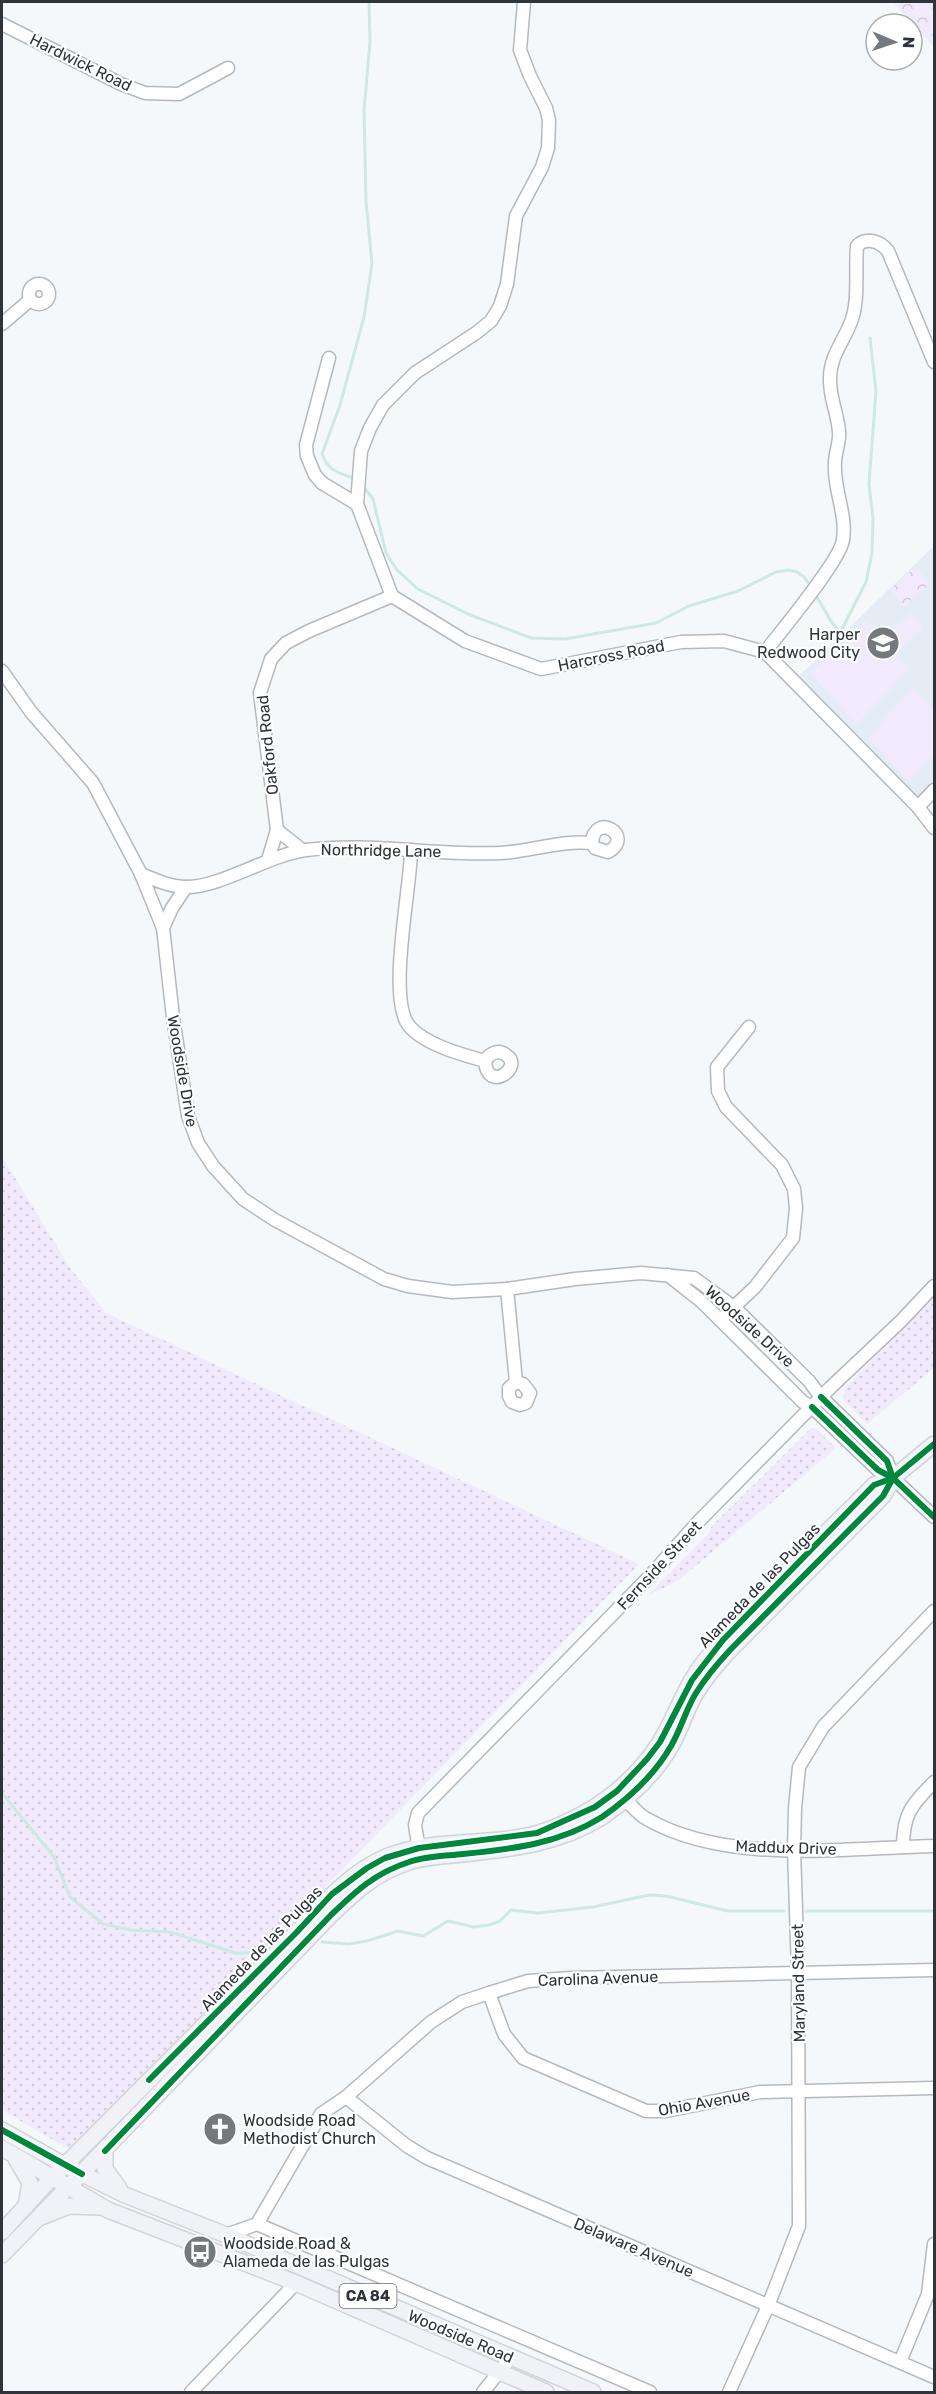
<svg xmlns="http://www.w3.org/2000/svg" width="936" height="2394" viewBox="0 0 936 2394" font-family="Rubik,sans-serif">
  <style>
    .built { fill: #e4edf5 }
    .grass { fill: url(#grass-dots) }
    .park { fill: url(#park-crowns) }
    .pitch { fill: #f1eafc }
    .lines { fill: none; stroke-linecap: round; stroke-linejoin: round }
    .stream { stroke: #cee9e2; stroke-width: 3 }
    .minor-casing { stroke: #b5b9bd; stroke-width: 15 }
    .major-casing { stroke: #d1d4d6; stroke-width: 18 }
    .minor { stroke: #fefefe; stroke-width: 12 }
    .major { stroke: #f1f2f8; stroke-width: 15 }
    .cycleway-casing { stroke: #fff; stroke-width: 10 }
    .cycleway { stroke: #00873e; stroke-width: 6 }
    .labels { text-anchor: middle; stroke-width: 4.5; stroke-linejoin: round; paint-order: stroke }
    .shield { fill: #fff; stroke: #6d7175; stroke-width: 1.5 }
    .shield-label { font-size: 15px; font-weight: bold; fill: #2e343a }
    .street-label { font-size: 16px; fill: #2e343a; stroke: #fff }
    .poi-label { font-size: 16px; fill: #2e343a; stroke: #fff; text-anchor: start }
  </style>
  <defs>
    <pattern id="grass-dots" width="8" height="8" patternUnits="userSpaceOnUse" patternTransform="scale(1.5)"><rect width="8" height="8" fill="#f1eafc"/><path d="M2 2h.1M6 6h.1" fill="none" stroke="#cfc9d9" stroke-width="1.8" stroke-linecap="round"/></pattern>
    <pattern id="park-crowns" width="20" height="18" patternUnits="userSpaceOnUse" patternTransform="scale(1.5)"><rect width="20" height="18" fill="#f1eafc"/><path d="M2 6a3 3 0 1 1 6 0M12 15a3 3 0 1 1 6 0" fill="none" stroke="#cfc9d9"/></pattern>
  </defs>
  <rect width="100%" height="100%" fill="#f5f8fb"/>
  <polygon class="built" points="934,546 934,781 915,800 799,676"/>
  <g class="grass">
    <polygon points="2,1157 71,1269 106,1313 639,1564 70,2150 2,2110"/>
    <polygon points="934,1296 934,1368 867,1424 843,1399 846,1387"/>
    <polygon points="811,1428 815,1428 836,1448 679,1580 647,1596 709,1533 712,1526"/>
  </g>
  <g class="park">
    <polygon points="893,2 934,2 934,47"/>
    <polygon points="915,567 930,583 903,607 891,589"/>
  </g>
  <g class="pitch">
    <polygon points="911,613 923,627 900,649 887,635"/>
    <polygon points="865,621 909,666 909,670 856,725 810,673"/>
    <polygon points="912,688 934,709 934,755 909,781 868,738"/>
  </g>
  <g class="lines">
    <g class="stream">
      <path d="M353 478C338 472 328 471 322 454L340 405 364 317 372 264 366 201 364 111 370 41 369 2"/>
      <polyline points="363,486 373,499 386,553 397,570 418,589 468,614 531,638 565,639 656,623 689,606 738,591 776,572 789,570 797,572 804,577 812,588"/>
      <polyline points="815,594 831,621 840,633 866,582 872,553 873,518 869,484 876,391 870,338"/>
      <polyline points="2,1793 54,1857 70,1897 103,1924 131,1930 170,1932 235,1953 248,1953 282,1937"/>
      <polyline points="806,1911 934,1911"/>
      <polyline points="322,1942 349,1944 367,1941 398,1931 423,1936 448,1921 474,1927 489,1925 500,1921 511,1910 538,1913 593,1907 649,1895 666,1896 728,1911 784,1911"/>
    </g>
    <defs>
      <g id="minor">
        <polyline points="2,24 121,84 145,93 179,94 228,68"/>
        <circle cx="39" cy="294" r="10"/>
        <polyline points="2,324 30,300"/>
        <polyline points="329,358 306,445 307,456 315,475 322,483 357,504 392,596 465,641 541,669 681,642 724,641 765,652 918,807 934,828"/>
        <polyline points="357,504 361,451 370,428 383,405 415,373 476,333 491,321 500,306 507,284 516,216 542,167 548,148 549,120 546,108 530,76 520,50 524,2"/>
        <path d="M765 652C781 631 840 561 843 540 847 513 833 489 835 463 835 452 840 443 839 432 838 414 829 397 830 378 830 355 845 340 852 319 859 299 855 268 857 246 867 236 881 242 888 251L934 362"/>
        <polyline points="2,671 31,712 93,783 141,874 163,928 173,1017 188,1116 198,1143 213,1166 243,1199 275,1220 362,1267 384,1279 408,1286 452,1292 507,1289 575,1279 641,1273 694,1278 735,1308 809,1381 821,1397 887,1461 893,1478"/>
        <polyline points="918,807 934,790"/>
        <polyline points="277,830 302,850"/>
        <path d="M411 850C411 888 386 1001 410 1027 426 1045 463 1055 485 1061 487 1094 525 1067 506 1055 498 1049 490 1053 485 1061"/>
        <polyline points="268,860 277,830 260,693 271,659 286,643 309,631 392,596"/>
        <path d="M141 874C155 880 169 886 184 887 218 889 268 855 306 850 371 842 436 856 501 853 532 851 561 840 592 843 594 811 636 836 608 852L595 848 592 843"/>
        <polyline points="163,928 172,908 186,887"/>
        <polyline points="668,1275 701,1301 803,1402 812,1407 878,1470 893,1478 934,1517"/>
        <polyline points="507,1289 516,1382 509,1388 509,1396 512,1402 520,1405 526,1403 530,1393 523,1384 516,1382"/>
        <polyline points="720,1320 755,1287 793,1238 796,1208 794,1189 782,1165 726,1107 718,1091 717,1067 749,1027"/>
        <path d="M621 1795C629 1802 637 1814 647 1819 727 1865 845 1848 934 1846"/>
        <path d="M903 1847C903 1814 912 1804 934 1782"/>
        <polyline points="420,1856 415,1825 418,1813 649,1577 699,1521 831,1387 901,1321 934,1286"/>
        <polyline points="489,1993 504,2034 523,2058 646,2111 666,2111 760,2092 934,2088"/>
        <polyline points="346,2097 407,2146 427,2158 934,2377"/>
        <polyline points="257,2224 650,2392"/>
        <polyline points="226,2235 257,2224 321,2114 346,2097 431,2022 462,2002 489,1993 528,1981 571,1978 934,1970"/>
        <polyline points="900,2362 928,2294 934,2244"/>
        <polyline points="191,2392 296,2283"/>
        <polyline points="483,2392 511,2357"/>
        <polyline points="729,2392 768,2306 799,2226 798,1972 794,1850 795,1808 799,1767 823,1727 934,1611"/>
      </g>
      <g id="major">
        <polyline points="2,2130 66,2166 125,2195 226,2235 593,2392"/>
        <polyline points="2,2148 108,2210 296,2283 546,2392"/>
        <polyline points="105,2151 105,2169 119,2188"/>
        <polyline points="16,2159 30,2183 26,2206"/>
        <polyline points="41,2217 69,2206 99,2207"/>
        <path d="M2 2232 44 2186 296 1933C323 1904 349 1873 386 1857 434 1837 489 1847 539 1833 558 1827 579 1817 596 1806 621 1790 644 1767 660 1742 676 1716 685 1686 704 1662 755 1599 817 1543 874 1485L893 1478 934 1444"/>
        <path d="M2 2255C112 2142 221 2029 331 1915 356 1891 375 1873 409 1862 426 1856 445 1856 463 1854 512 1849 559 1844 602 1817 628 1799 655 1774 671 1746 681 1729 686 1709 696 1693 706 1677 718 1663 730 1650L883 1496 893 1478"/>
      </g>
    </defs>
    <use href="#minor" class="minor-casing"/>
    <use href="#major" class="major-casing"/>
    <use href="#minor" class="minor"/>
    <use href="#major" class="major"/>
    <defs>
      <g id="cycleway">
        <polyline points="821,1397 887,1461 893,1478"/>
        <polyline points="812,1407 878,1470 893,1478 934,1517"/>
        <polyline points="149,2080 296,1933 332,1894 367,1868 385,1858 419,1848 537,1833 595,1807 617,1791 647,1759 660,1742 692,1680 723,1640 874,1485 893,1478 934,1444"/>
        <polyline points="2,2130 82,2174"/>
        <path d="M105 2151 331 1915C356 1891 375 1873 409 1862 426 1856 445 1856 463 1854 512 1849 559 1844 602 1817 628 1799 655 1774 671 1746 681 1729 686 1709 696 1693 706 1677 718 1663 730 1650L883 1496 893 1478"/>
      </g>
    </defs>
    <use href="#cycleway" class="cycleway-casing"/>
    <use href="#cycleway" class="cycleway"/>
  </g>
  <defs>
    <symbol id="school-disc" viewBox="-11 -11 22 22"><circle r="9.5" fill="#74797e" stroke="#fff"/><path d="M0-5L7-2L0 1L-7-2ZM-4 1L0 2.5L4 1V4Q0 6-4 4Z" fill="#fff"/></symbol>
    <symbol id="church-disc" viewBox="-11 -11 22 22"><circle r="9.5" fill="#74797e" stroke="#fff"/><path d="M-1.2-6h2.4v3.5h3.3v2.4h-3.3V6h-2.4V-.1h-3.3v-2.4h3.3Z" fill="#fff"/></symbol>
    <symbol id="bus-disc" viewBox="-11 -11 22 22"><circle r="9.5" fill="#74797e" stroke="#fff"/><path d="M-5-6H5V4H4V6H2V4H-2V6H-4V4H-5ZM-3.5-4V0h7V-4ZM-3.5 1.2v1.5H-2V1.2ZM2 1.2v1.5H3.5V1.2Z" fill="#fff"/></symbol>
  </defs>
  <g fill-rule="evenodd">
    <use href="#school-disc" x="864" y="624" width="38" height="38"/>
    <use href="#church-disc" x="201" y="2110" width="38" height="38"/>
    <use href="#bus-disc" x="181" y="2233" width="38" height="38"/>
  </g>
  <g class="labels">
    <rect class="shield" x="339.5" y="2284" width="57" height="24" rx="4.5"/>
    <g class="shield-label">
      <text x="368" y="2301">CA 84</text>
    </g>
    <g class="street-label">
      <text transform="translate(81 62) rotate(26)" y="6">Hardwick Road</text>
      <text transform="translate(611 655) rotate(-11)" y="6">Harcross Road</text>
      <text transform="translate(267 745) rotate(-96)" y="6">Oakford Road</text>
      <text transform="translate(381 850) rotate(1)" y="6">Northridge Lane</text>
      <text transform="translate(183 1071) rotate(80)" y="6">Woodside Drive</text>
      <text transform="translate(750 1326) rotate(42)" y="6">Woodside Drive</text>
      <text transform="translate(659 1565) rotate(-47)" y="6">Fernside Street</text>
      <text transform="translate(759 1585) rotate(-46)" y="6">Alameda de las Pulgas</text>
      <text transform="translate(786 1847) rotate(2)" y="6">Maddux Drive</text>
      <text transform="translate(261 1948) rotate(-46)" y="6">Alameda de las Pulgas</text>
      <text transform="translate(598 1978) rotate(-2)" y="6">Carolina Avenue</text>
      <text transform="translate(798 1983) rotate(-91)" y="6">Maryland Street</text>
      <text transform="translate(704 2102) rotate(-10)" y="6">Ohio Avenue</text>
      <text transform="translate(634 2247) rotate(23)" y="6">Delaware Avenue</text>
      <text transform="translate(461 2336) rotate(23)" y="6">Woodside Road</text>
    </g>
    <g class="poi-label">
      <text x="860" y="640" text-anchor="end">Harper<tspan x="860" dy="18">Redwood City</tspan></text>
      <text x="243" y="2126">Woodside Road<tspan x="243" dy="18">Methodist Church</tspan></text>
      <text x="223" y="2249">Woodside Road &amp;<tspan x="223" dy="18">Alameda de las Pulgas</tspan></text>
    </g>
  </g>
  <rect width="936" height="2394" fill="none" stroke="#2e343a" stroke-width="6"/>
  <g transform="translate(894 42) rotate(92)"><circle r="28" fill="#ffffff" stroke="#abaeb0" stroke-width="1.5"/>
  <path d="M0-4.5L10 22L0 15L-10 22Z" fill="#74797e"/>
  <text y="-9" font-size="16" font-weight="bold" text-anchor="middle" fill="#2e343a">N</text>
  </g>
</svg>
